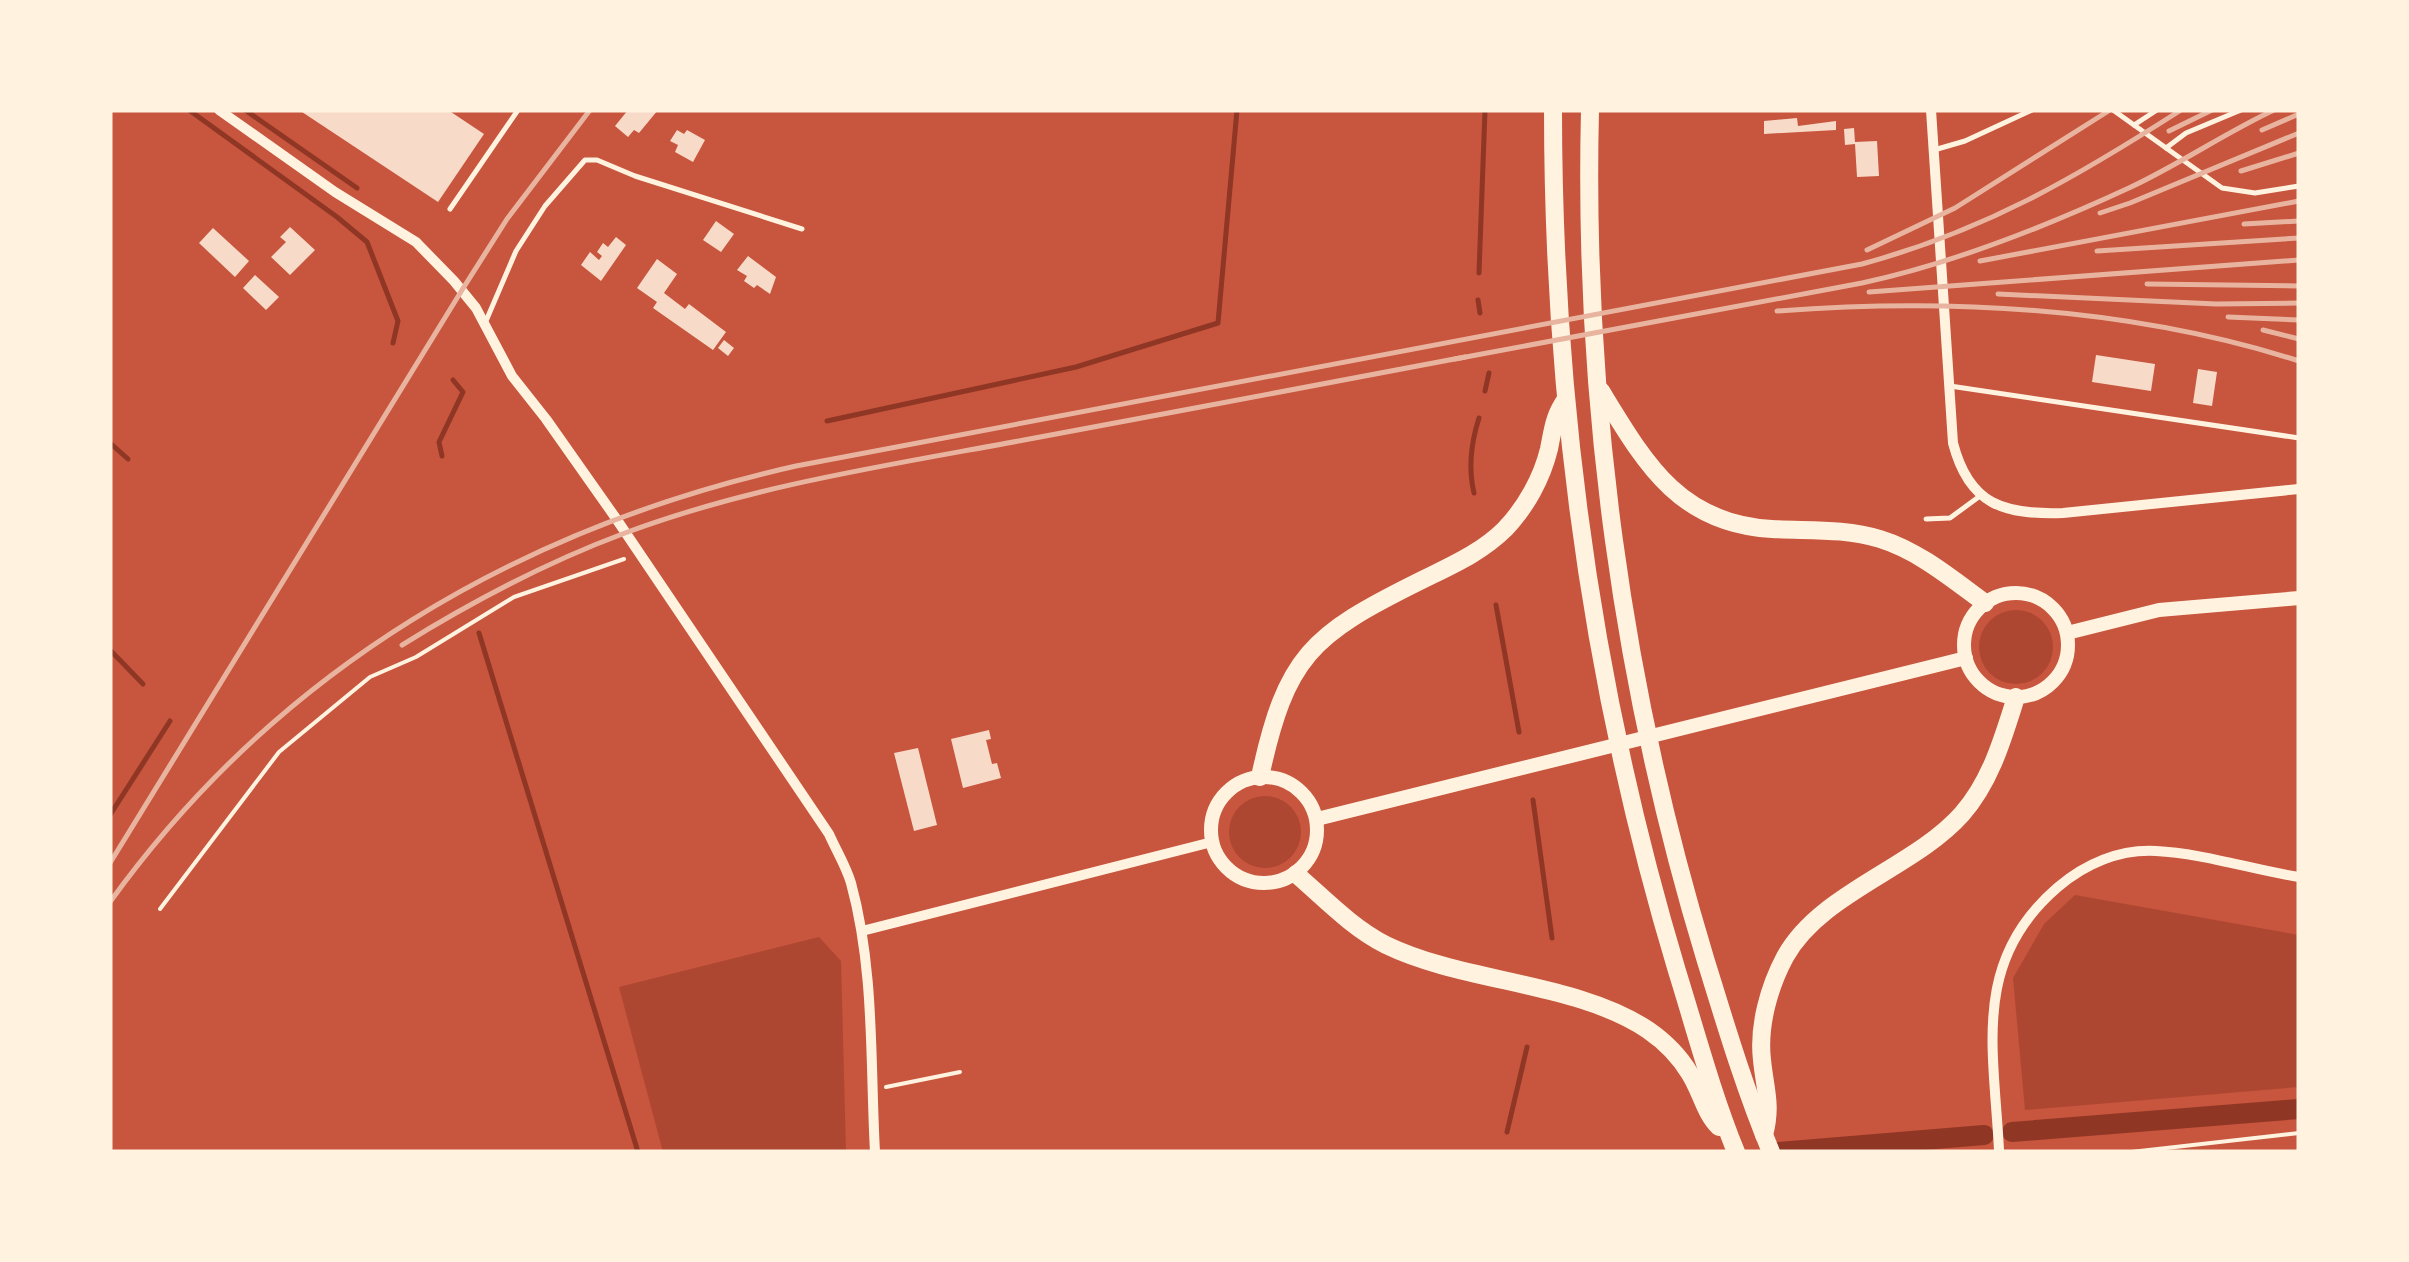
<svg xmlns="http://www.w3.org/2000/svg" width="2409" height="1262" viewBox="0 0 2409 1262" font-family="'Roboto Condensed',sans-serif">
  <style>
    .green { fill: #ae4732 }
    .lines { fill: none; stroke-linecap: round; stroke-linejoin: round }
    .stream { stroke: #8f3625; stroke-width: 5 }
    .canal { stroke: #8f3625; stroke-width: 20 }
    .building { fill: #f7dbc8 }
    .path { stroke: #fff3e0; stroke-width: 4 }
    .service { stroke: #fff3e0; stroke-width: 5 }
    .minor { stroke: #fff3e0; stroke-width: 10 }
    .tertiary { stroke: #fff3e0; stroke-width: 14 }
    .trunk { stroke: #fff3e0; stroke-width: 18 }
    .rail { stroke: #e9b49f; stroke-width: 5 }
  </style>
  <rect width="100%" height="100%" fill="#c8553d"/>
  <g class="green">
    <circle cx="2016" cy="647" r="37"/>
    <circle cx="1265" cy="832" r="36"/>
    <polygon points="2075,895 2299,935 2299,1087 2025,1110 2013,978 2044,924"/>
    <polygon points="819,937 841,961 846,1152 663,1152 619,987"/>
  </g>
  <g class="lines">
    <g class="stream">
      <polyline points="189,110 337,217 367,242 398,321 393,343"/>
      <polyline points="245,110 357,188"/>
      <polyline points="1479,273 1485,110"/>
      <polyline points="1478,300 1480,313"/>
      <polyline points="1485,391 1489,373"/>
      <polyline points="827,421 1076,367 1218,323 1237,110"/>
      <polyline points="110,443 128,459"/>
      <polyline points="442,456 439,442 463,392 453,380"/>
      <path d="M1474 493C1468 468 1471 443 1479 418"/>
      <polyline points="1496,605 1519,732"/>
      <polyline points="479,633 638,1152"/>
      <polyline points="110,650 143,684"/>
      <polyline points="1533,800 1552,938"/>
      <polyline points="110,815 170,721"/>
      <polyline points="1507,1132 1527,1047"/>
    </g>
    <g class="canal">
      <polyline points="2012,1132 2299,1109"/>
      <polyline points="1777,1152 1984,1135"/>
    </g>
  </g>
  <g class="building">
    <polygon points="299,110 448,110 484,134 438,202"/>
    <polygon points="628,110 658,110 639,133 634,130 628,137 615,126"/>
    <polygon points="1797,118 1798,126 1836,121 1836,130 1764,134 1764,121"/>
    <polygon points="1854,128 1855,142 1877,141 1879,176 1857,177 1855,144 1845,145 1844,129"/>
    <polygon points="677,130 684,134 687,130 705,140 693,162 675,152 678,145 670,141"/>
    <polygon points="716,221 734,234 721,252 703,240"/>
    <polygon points="290,227 315,250 290,275 271,257 286,242 280,237"/>
    <polygon points="213,228 249,261 235,277 199,243"/>
    <polygon points="616,237 626,245 601,281 581,265 590,252 599,260 602,256 597,252 603,243 608,247"/>
    <polygon points="748,256 776,277 770,294 757,285 754,288 744,281 747,276 737,270"/>
    <polygon points="657,259 677,274 664,293 685,309 689,304 726,332 713,350 653,308 657,302 637,288"/>
    <polygon points="255,275 279,297 266,310 243,288"/>
    <polygon points="724,340 734,348 728,356 718,348"/>
    <polygon points="2096,355 2155,364 2151,391 2092,382"/>
    <polygon points="2198,369 2217,372 2212,406 2193,403"/>
    <polygon points="989,730 991,739 986,740 992,764 997,763 1001,778 963,788 951,739"/>
    <polygon points="918,748 937,825 914,831 894,753"/>
  </g>
  <g class="lines">
    <g class="path">
      <polyline points="160,909 279,752 370,677 416,657 514,597 624,559"/>
      <polyline points="886,1087 960,1072"/>
      <polyline points="2131,1152 2299,1133"/>
    </g>
    <g class="service">
      <polyline points="2113,110 2222,188 2255,193 2299,186"/>
      <polyline points="2134,125 2157,110"/>
      <polyline points="2166,148 2186,133 2241,110"/>
      <polyline points="1934,150 1965,141 2032,110"/>
      <polyline points="450,209 518,110"/>
      <polyline points="486,321 516,251 545,206 585,160 597,160 635,176 802,229"/>
      <polyline points="1950,386 2299,438"/>
      <polyline points="1926,519 1950,518 1980,496"/>
    </g>
    <g class="minor">
      <path d="M219 110 335 192 416 242 454 281 476 308 512 376 546 419 615 517 829 834C836 850 846 866 851 883 875 971 870 1062 875 1152"/>
      <path d="M1931 110 1953 443C1969 505 2004 515 2063 513L2299 489"/>
      <polyline points="862,931 1212,842"/>
      <path d="M1999 1150C1994 1049 1971 961 2058 887 2085 864 2119 849 2156 851 2202 853 2253 870 2299 877"/>
    </g>
    <g class="tertiary">
      <circle cx="2016" cy="645" r="52"/>
      <polyline points="2067,633 2159,610 2299,598"/>
      <circle cx="1264" cy="830" r="53"/>
      <polyline points="1317,819 1966,658"/>
    </g>
    <g class="trunk">
      <path d="M1553 110C1553 402 1593 692 1677 971 1696 1032 1712 1093 1736 1152"/>
      <path d="M1590 110C1583 396 1622 685 1705 958 1725 1023 1745 1090 1771 1152"/>
      <path d="M1601 391C1645 463 1679 524 1772 529 1808 531 1845 528 1880 539 1919 551 1952 579 1985 603"/>
      <path d="M1260 777C1286 656 1311 635 1420 581 1450 566 1481 553 1505 529 1526 507 1542 478 1549 449 1553 429 1554 416 1566 399"/>
      <path d="M1296 874C1324 898 1352 928 1386 945 1464 983 1577 982 1648 1030 1664 1041 1680 1057 1690 1074 1701 1091 1705 1114 1719 1127"/>
      <path d="M1764 1135C1772 1105 1765 1090 1762 1060 1758 1026 1769 987 1785 957 1820 893 1914 868 1962 814 1991 781 2003 738 2016 697"/>
    </g>
    <g class="rail">
      <polyline points="2262,130 2299,114"/>
      <polyline points="2169,131 2212,110"/>
      <polyline points="2241,171 2299,153"/>
      <polyline points="2100,213 2130,203 2299,133"/>
      <polyline points="2244,224 2299,221"/>
      <polyline points="1867,250 1955,208 2110,110"/>
      <polyline points="2097,251 2299,238"/>
      <polyline points="1980,261 2299,201"/>
      <polyline points="2147,284 2299,286"/>
      <polyline points="1869,292 2299,260"/>
      <polyline points="1998,294 2216,304 2299,303"/>
      <path d="M1777 311C1950 298 2133 308 2299 361"/>
      <polyline points="2228,317 2299,320"/>
      <polyline points="2263,330 2299,339"/>
      <path d="M1455 359 1862 283C1955 263 2045 227 2131 187 2180 164 2225 133 2274 110"/>
      <path d="M402 645C473 601 547 562 625 533 754 485 890 465 1024 440 1171 412 1318 386 1465 357"/>
      <polyline points="110,863 462,290 507,219 590,110"/>
      <path d="M110 902C278 669 519 528 796 466L1862 264C1984 231 2075 178 2181 110"/>
    </g>
  </g>
  <rect width="2409" height="1262" fill="none" stroke="#fff3e0" stroke-width="225"/>
</svg>
